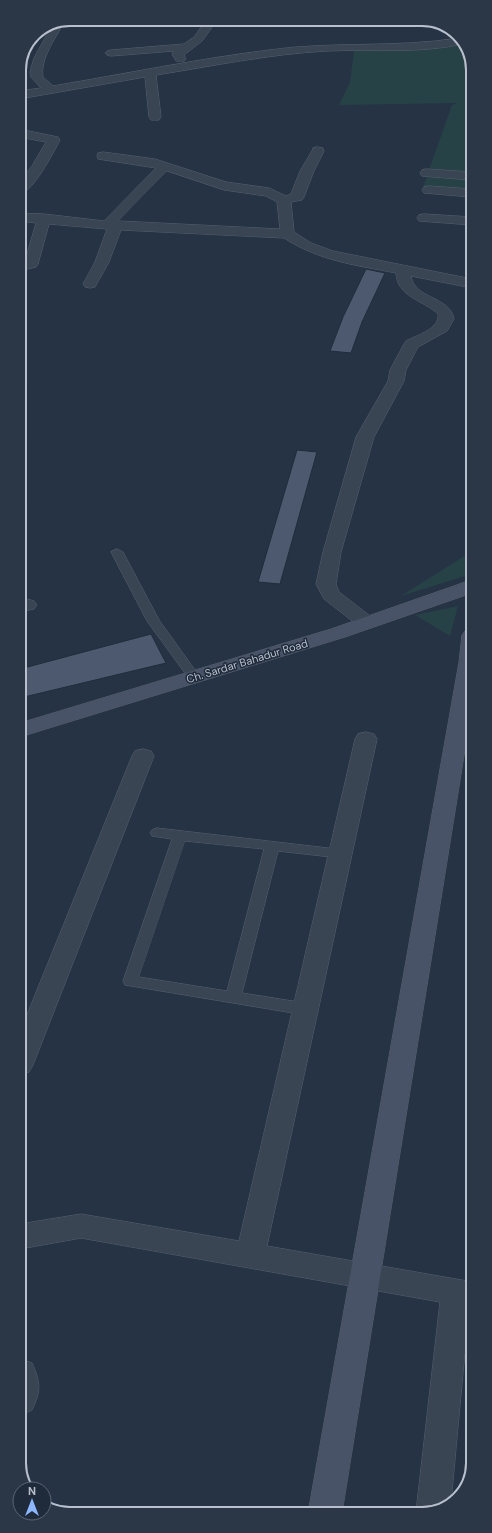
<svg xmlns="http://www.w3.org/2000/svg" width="492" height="1533" viewBox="0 0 492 1533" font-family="'DM Sans',sans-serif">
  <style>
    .green { fill: #274246 }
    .building { fill: #4c596e; stroke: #212c3b }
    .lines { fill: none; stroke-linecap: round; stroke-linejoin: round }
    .lane-casing { stroke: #56606e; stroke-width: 1 }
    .street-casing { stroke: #56606e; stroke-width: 1 }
    .secondary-casing { stroke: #56606e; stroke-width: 1 }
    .lane { fill: #3a4554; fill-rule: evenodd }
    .street { fill: #3a4554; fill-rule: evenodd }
    .secondary { fill: #485367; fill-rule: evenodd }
    .labels { text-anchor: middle; stroke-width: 3; stroke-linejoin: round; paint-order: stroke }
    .street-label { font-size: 11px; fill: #b8c0ce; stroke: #1f2a3a }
    .rim { fill: none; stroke: #b8c0ce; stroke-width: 2 }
  </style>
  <rect width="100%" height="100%" fill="#253345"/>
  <g class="green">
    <polygon points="461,41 471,57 471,191 423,187 452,105 458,103 339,105 350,82 354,50 439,45"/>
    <polygon points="466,555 465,576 401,596"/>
    <polygon points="458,606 450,636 415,615"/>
  </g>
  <g class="building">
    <polygon points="366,269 385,273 362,322 351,353 330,351 343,317"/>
    <polygon points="297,450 317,452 280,584 258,582"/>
    <polygon points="151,634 166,663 20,698 20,669"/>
  </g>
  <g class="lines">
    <defs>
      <g id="lane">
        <polygon points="117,549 123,552 159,620 200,677 198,680 190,680 147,621 111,552"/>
        <path d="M157 828 345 850 347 853 345 856 340 858 278 851 242 993 305 1003 310 1005 313 1009 310 1013 305 1015 125 985 123 981 172 839 152 836 150 833 152 830ZM185 841 264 849 227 991 139 977Z"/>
      </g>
      <g id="street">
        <polygon points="207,19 218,19 202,41 184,55 186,59 184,61 176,61 172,54 174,51 111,56 107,55 105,53 107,51 111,50 184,44 194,37"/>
        <path d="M62 22 63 24C55 39 40 59 43 77L53 86C124 74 197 59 269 50 332 41 396 48 459 38L463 44C418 54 373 49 327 51 270 54 213 66 156 75L161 117 159 120H151L149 117 145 77 19 99V91L41 88 31 77 30 72 34 58 51 27Z"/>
        <path d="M19 129 58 137 60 140C53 153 34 191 19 195V183L32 166 46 142 19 137Z"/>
        <path d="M318 147 323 148 324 151 314 171 304 197 302 200 291 202 294 232 311 243 333 251 472 279V288L411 276C414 299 450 296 454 319L447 331 418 347 406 370 404 381 374 437 341 552 336 584 339 592 374 619 377 623 374 627 367 629 360 627 324 599 316 584 323 552 356 437 388 381 390 370 404 344 406 341C417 335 440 329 438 314 423 300 397 297 396 273 355 265 320 261 284 238L121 230 109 262 95 287 90 288 85 287 83 284 95 262 107 229 49 224 38 264 36 267 19 271V263L25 261 36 223 19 221V213L44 214 104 221 156 168 98 159 97 156 98 153 103 152 155 159 226 182 269 188 286 196 291 194 300 171 312 151 313 148ZM167 171 224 190 266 196 277 202 280 229 118 221Z"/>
        <polygon points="427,169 471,172 471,180 422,176 420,173 422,170"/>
        <polygon points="429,186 471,189 471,197 424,193 422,190 424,187"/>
        <polygon points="424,214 472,217 472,225 419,221 417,218 419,215"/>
        <polygon points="27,599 34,601 37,605 34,609 20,612 20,600"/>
        <polygon points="366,732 374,734 377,739 267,1246 473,1282 473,1308 469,1308 451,1502 435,1512 416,1512 440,1302 81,1238 20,1249 20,1224 81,1214 239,1241 355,739 358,734"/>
        <polygon points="143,749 151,751 154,756 33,1065 29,1072 20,1075 20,1032 132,756 135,751"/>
        <path d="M21 1359 32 1363C41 1383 41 1391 32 1410L21 1415Z"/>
      </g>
      <g id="secondary">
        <polygon points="472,580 472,593 345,637 20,737 20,723 331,629"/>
        <polygon points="472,629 472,706 342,1513 308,1513 459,662 462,635 465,631"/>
      </g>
    </defs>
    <use href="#lane" class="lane-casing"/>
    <use href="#street" class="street-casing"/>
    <use href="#secondary" class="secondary-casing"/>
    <use href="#lane" class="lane"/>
    <use href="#street" class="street"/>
    <use href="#secondary" class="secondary"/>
  </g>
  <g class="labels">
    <g class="street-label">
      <text transform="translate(247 661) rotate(-17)" y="4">Ch. Sardar Bahadur Road</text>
    </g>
  </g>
  <path d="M0 0H492V1533H0ZM70 26H422A44 44 0 0 1 466 70V1463A44 44 0 0 1 422 1507H70A44 44 0 0 1 26 1463V70A44 44 0 0 1 70 26Z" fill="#2b3646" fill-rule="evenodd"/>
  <path class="rim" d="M70 26H422A44 44 0 0 1 466 70V1463A44 44 0 0 1 422 1507H70A44 44 0 0 1 26 1463V70A44 44 0 0 1 70 26Z"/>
  <g transform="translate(32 1501)"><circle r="19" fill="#1f2a3a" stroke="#5c6675"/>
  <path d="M0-3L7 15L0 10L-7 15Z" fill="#8cb7fe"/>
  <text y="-6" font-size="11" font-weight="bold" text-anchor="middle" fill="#b8c0ce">N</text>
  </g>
</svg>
